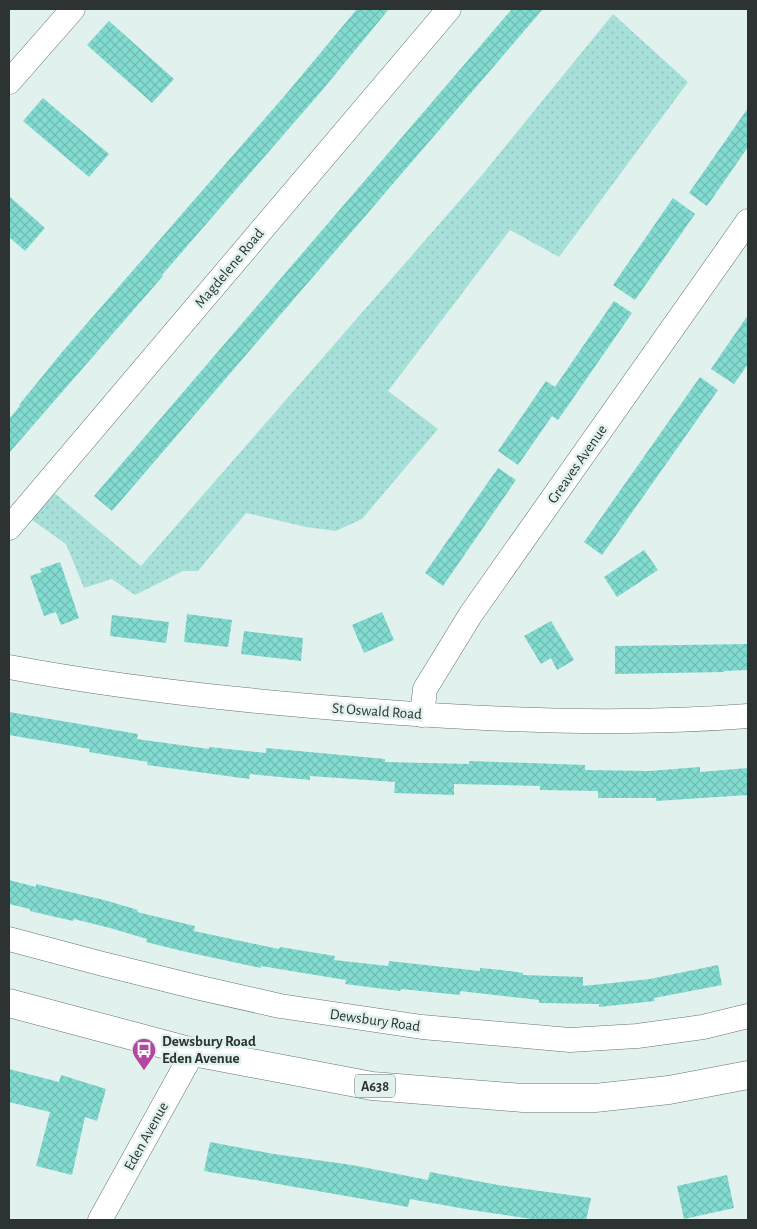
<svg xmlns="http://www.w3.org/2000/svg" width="757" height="1229" viewBox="0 0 757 1229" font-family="'Alegreya Sans',sans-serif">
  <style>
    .grass { fill: url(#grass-dots) }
    .building { fill: url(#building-cross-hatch) }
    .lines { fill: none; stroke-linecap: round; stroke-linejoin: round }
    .street-casing { stroke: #657472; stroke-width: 25 }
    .highway-casing { stroke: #657472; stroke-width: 29 }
    .street { stroke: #fff; stroke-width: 24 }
    .highway { stroke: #fff; stroke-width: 28 }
    .labels { text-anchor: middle; stroke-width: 5; stroke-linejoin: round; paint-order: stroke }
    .shield { fill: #e0f1ee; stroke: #636c6a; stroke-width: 1 }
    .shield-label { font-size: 14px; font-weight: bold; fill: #2d3332 }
    .street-label { font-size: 15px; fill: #2d3332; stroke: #e0f1ee }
    .poi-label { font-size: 15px; font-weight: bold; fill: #2d3332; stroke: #e0f1ee; text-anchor: start }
  </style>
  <defs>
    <pattern id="grass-dots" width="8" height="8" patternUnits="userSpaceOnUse" patternTransform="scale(1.25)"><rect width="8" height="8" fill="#a7e0d8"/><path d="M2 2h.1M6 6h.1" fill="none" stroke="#90c1ba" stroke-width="1.8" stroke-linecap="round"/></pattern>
    <pattern id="building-cross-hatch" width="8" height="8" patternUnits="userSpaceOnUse" patternTransform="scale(1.25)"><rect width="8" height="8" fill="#81dbd0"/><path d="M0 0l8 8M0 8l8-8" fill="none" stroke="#70bcb3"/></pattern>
  </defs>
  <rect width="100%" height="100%" fill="#e0f1ee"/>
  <polygon class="grass" points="613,14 688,82 559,257 510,230 388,391 438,429 362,519 336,531 306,527 246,513 198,571 183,571 135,595 112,579 84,588 66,544 22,513 45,485 141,566 482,175"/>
  <g class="building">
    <polygon points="357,9 389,9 324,88 162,275 163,276 9,453 9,419 20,406 19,405 63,351 287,93"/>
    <polygon points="512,9 543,9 112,511 94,496"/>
    <polygon points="109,21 174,79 152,103 87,45"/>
    <polygon points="43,98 109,154 89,177 23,121"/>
    <polygon points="748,108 748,147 707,206 689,193"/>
    <polygon points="9,196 45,228 25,251 9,237"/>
    <polygon points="673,198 695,214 635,300 613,285"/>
    <polygon points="614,301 632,313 558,420 552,416 518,465 498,451 546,381 555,387"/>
    <polygon points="748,315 748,364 734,384 711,369"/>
    <polygon points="700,377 718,390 602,555 584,542"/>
    <polygon points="498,468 516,480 443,586 425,573"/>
    <polygon points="644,550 658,570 617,597 604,577"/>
    <polygon points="60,562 79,618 61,625 56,612 44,616 30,576 42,572 40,569"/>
    <polygon points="382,612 394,640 364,653 352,625"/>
    <polygon points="187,614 232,620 228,647 184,642"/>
    <polygon points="112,615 169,622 166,643 110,636"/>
    <polygon points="551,621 574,660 557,670 551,658 541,664 524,636"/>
    <polygon points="244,631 303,638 301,661 241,654"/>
    <polygon points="748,644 748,670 724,671 724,672 615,674 615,646"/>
    <polygon points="9,712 138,734 137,739 209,749 209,747 266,753 266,748 385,759 385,762 469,764 469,761 585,765 585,770 649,771 700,767 700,772 748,768 748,795 656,801 656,798 598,798 598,791 540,790 540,786 454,784 454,795 394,793 395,782 310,776 310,780 250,774 249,779 147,765 148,762 89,752 90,749 9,735"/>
    <polygon points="9,880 36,887 36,884 104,900 138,910 137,912 195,926 194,931 279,949 280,947 335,956 334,960 388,966 389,961 480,971 480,968 502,970 523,973 523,975 583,977 583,986 650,979 718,965 722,985 654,998 655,1001 599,1007 599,1004 539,1003 539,1000 460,991 460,995 401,989 400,991 345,984 346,980 261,966 261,968 182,951 146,942 147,939 110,928 74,919 73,921 30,911 30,909 9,904"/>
    <polygon points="9,1069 59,1082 61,1075 106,1089 97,1121 85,1117 72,1175 36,1166 50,1112 9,1102"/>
    <polygon points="210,1142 274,1154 352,1165 428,1180 430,1172 498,1185 591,1198 586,1220 539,1220 471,1210 410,1199 408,1207 204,1171"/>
    <polygon points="727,1175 734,1208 684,1219 677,1186"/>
  </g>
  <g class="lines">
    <defs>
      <g id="street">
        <polyline points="9,82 73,9"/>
        <polyline points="9,528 449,9"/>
        <path d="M9 667C125 689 243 701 360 710 489 720 619 726 748 716"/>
        <polyline points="422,715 425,689 471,614 748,221"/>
        <polyline points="9,939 99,963 196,987 280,1006 422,1027 570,1040 637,1036 703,1027 748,1016"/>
        <polyline points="100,1220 193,1052"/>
      </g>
      <polyline id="highway" points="9,1003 193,1052 372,1086 523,1098 595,1098 669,1090 748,1075"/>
    </defs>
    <use href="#street" class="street-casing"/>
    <use href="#highway" class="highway-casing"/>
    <use href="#street" class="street"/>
    <use href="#highway" class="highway"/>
  </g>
  <defs>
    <symbol id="bus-pin" viewBox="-11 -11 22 30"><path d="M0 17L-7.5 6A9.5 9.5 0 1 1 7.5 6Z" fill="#b746a2" stroke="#e0f1ee"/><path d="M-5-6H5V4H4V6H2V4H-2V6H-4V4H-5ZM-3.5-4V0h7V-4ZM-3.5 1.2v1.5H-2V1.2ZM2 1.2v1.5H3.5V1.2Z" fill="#fff"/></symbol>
  </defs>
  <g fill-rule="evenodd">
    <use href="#bus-pin" x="130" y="1036" width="28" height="38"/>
  </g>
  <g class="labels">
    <rect class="shield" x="355" y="1074.5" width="40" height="23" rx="4"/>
    <g class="shield-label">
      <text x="375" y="1091">A638</text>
    </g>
    <g class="street-label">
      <text transform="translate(229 268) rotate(-50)" y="5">Magdelene Road</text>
      <text transform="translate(577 464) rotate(-55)" y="5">Greaves Avenue</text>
      <text transform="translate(377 711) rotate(4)" y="5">St Oswald Road</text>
      <text transform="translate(375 1020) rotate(8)" y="5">Dewsbury Road</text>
      <text transform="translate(146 1136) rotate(-61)" y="5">Eden Avenue</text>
    </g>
    <g class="poi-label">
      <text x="162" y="1046">Dewsbury Road<tspan x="162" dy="17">Eden Avenue</tspan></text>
    </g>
  </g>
  <rect width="757" height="1229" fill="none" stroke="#2d3332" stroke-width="20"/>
</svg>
